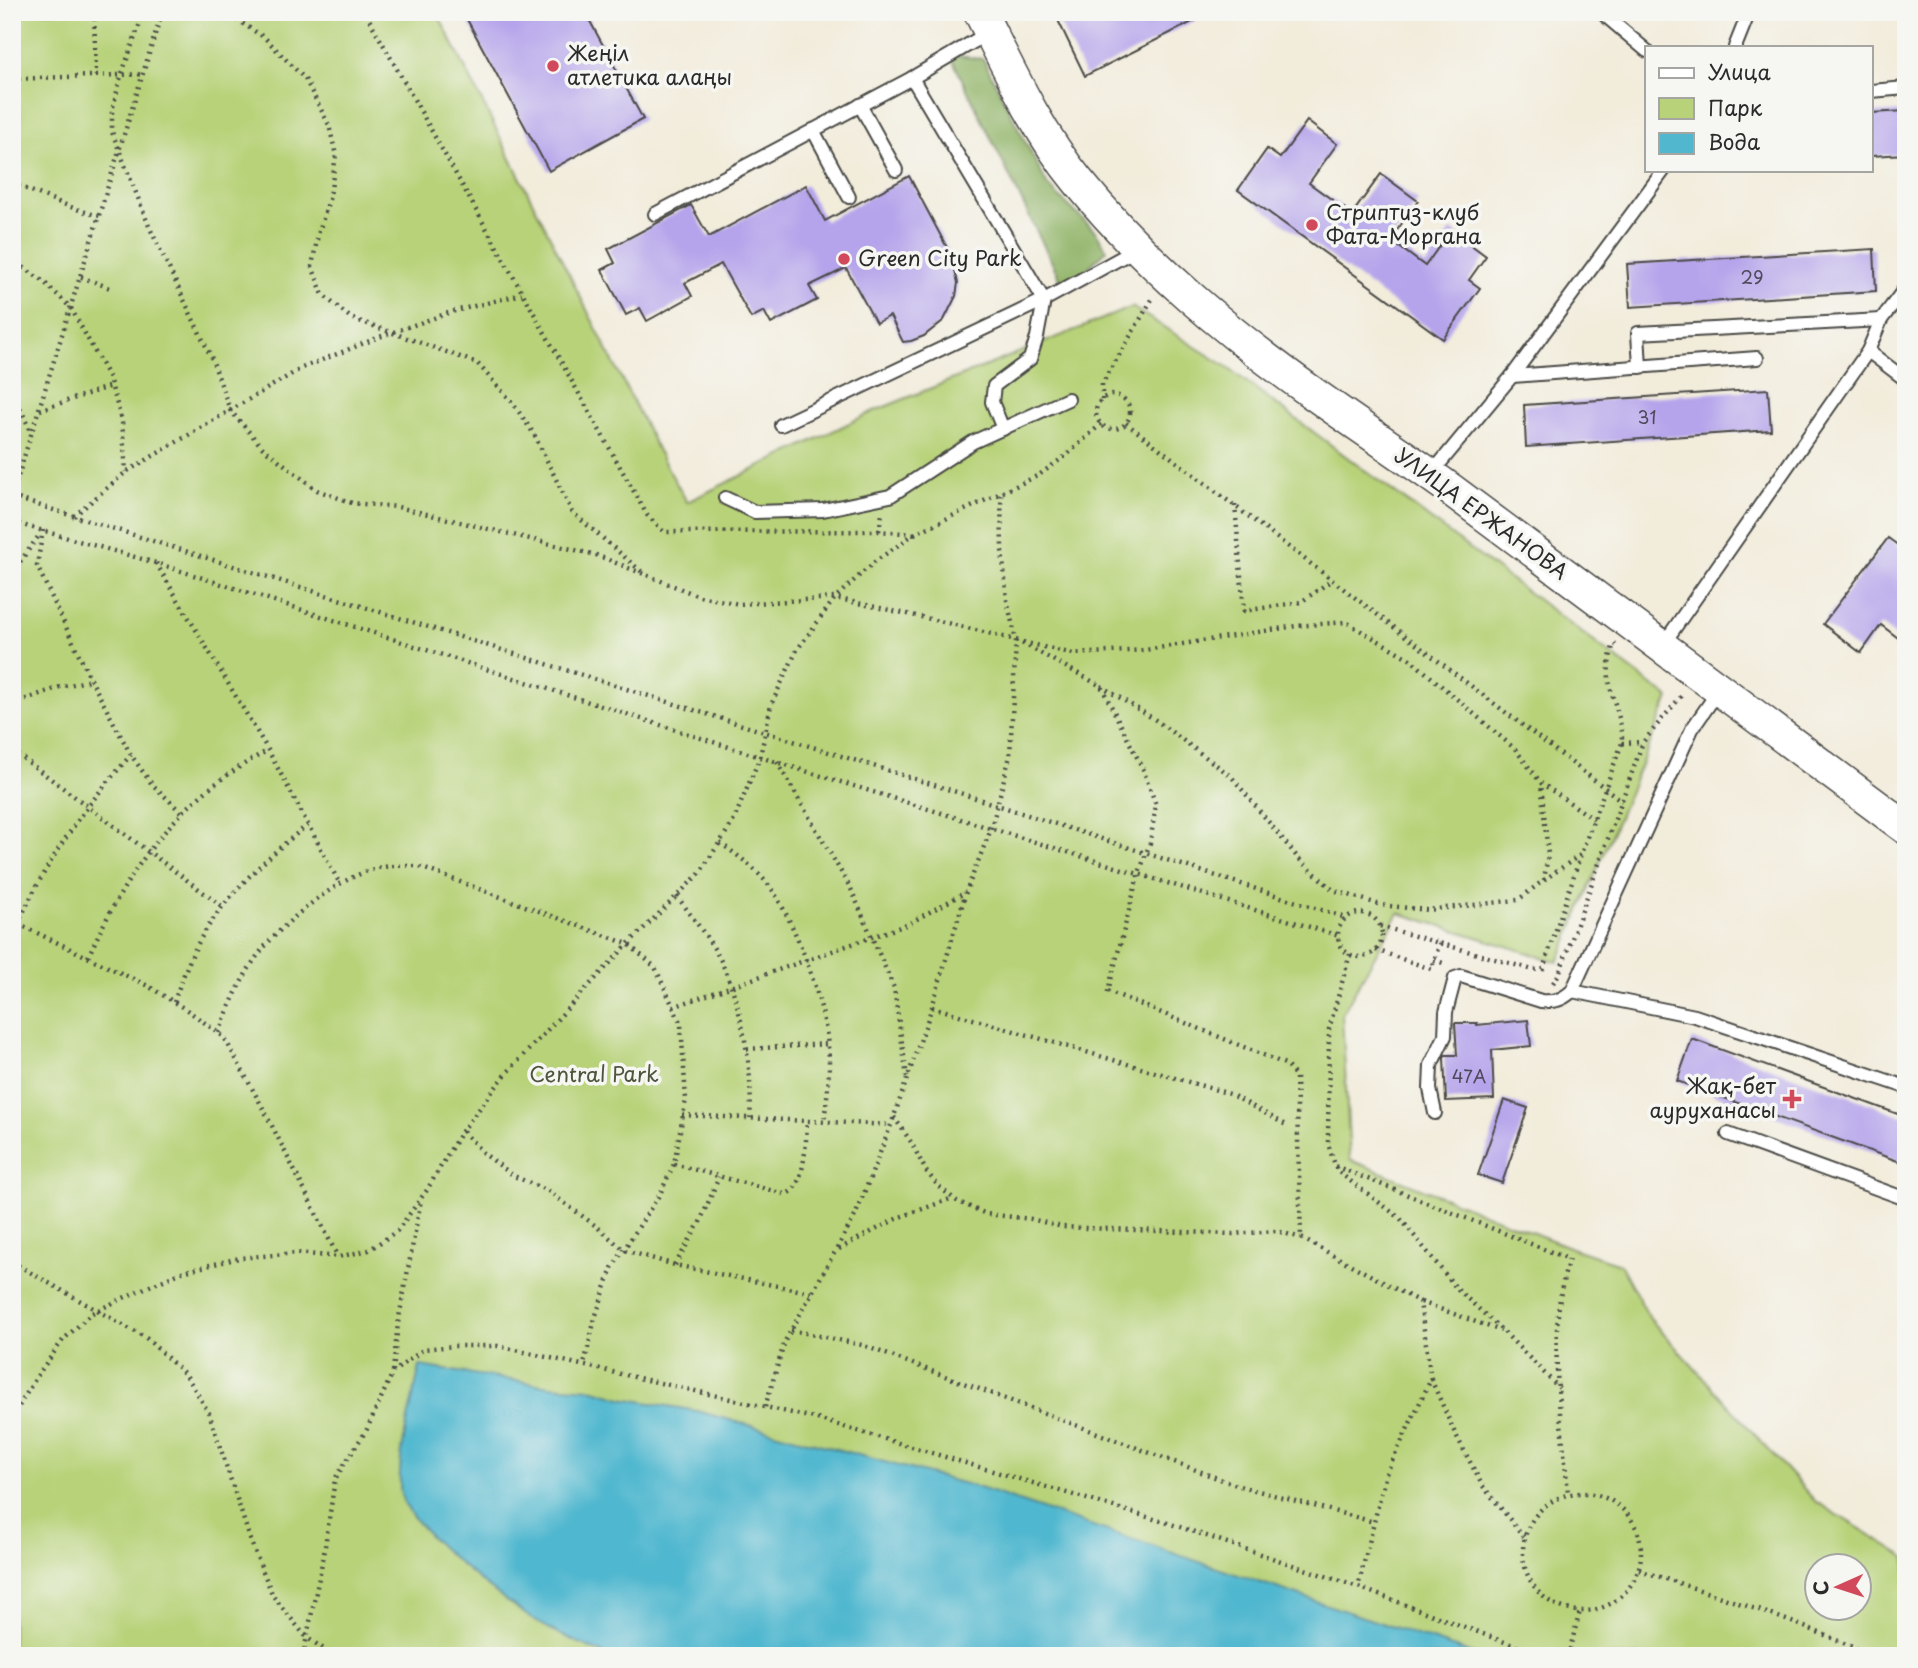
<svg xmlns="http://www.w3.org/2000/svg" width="1918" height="1668" viewBox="0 0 1918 1668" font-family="'Playpen Sans',sans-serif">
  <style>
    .green { fill: #b7d278; stroke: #717e52; stroke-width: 2; fill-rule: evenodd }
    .forest { fill: #91b468; stroke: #5e704a; stroke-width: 2 }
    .water { fill: #50b7cf; stroke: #3e717d; stroke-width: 2 }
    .building { fill: #b5a4eb }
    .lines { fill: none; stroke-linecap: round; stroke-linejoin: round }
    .service-casing { stroke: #494845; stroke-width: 16 }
    .tertiary-casing { stroke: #494845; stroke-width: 35 }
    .path { stroke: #494845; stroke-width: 4.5; stroke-dasharray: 2 5; stroke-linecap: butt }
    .service { stroke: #fff; stroke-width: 12 }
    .tertiary { stroke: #fff; stroke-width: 32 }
    .poi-dot { fill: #d1495b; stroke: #f6f6f2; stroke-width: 2.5 }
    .labels { text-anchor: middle; stroke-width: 7; stroke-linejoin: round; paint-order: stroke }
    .number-label { font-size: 18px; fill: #4e495b }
    .poi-label { font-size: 21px; fill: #2b2b2b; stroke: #f6f6f2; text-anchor: start }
    .street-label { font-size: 21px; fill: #2b2b2b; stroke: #f6f6f2 }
    .park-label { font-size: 21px; fill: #4e553e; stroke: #f6f6f2 }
  </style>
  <rect width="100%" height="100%" fill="#f6f6f2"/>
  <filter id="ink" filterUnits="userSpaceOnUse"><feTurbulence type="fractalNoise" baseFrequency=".0143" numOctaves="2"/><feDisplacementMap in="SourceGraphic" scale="14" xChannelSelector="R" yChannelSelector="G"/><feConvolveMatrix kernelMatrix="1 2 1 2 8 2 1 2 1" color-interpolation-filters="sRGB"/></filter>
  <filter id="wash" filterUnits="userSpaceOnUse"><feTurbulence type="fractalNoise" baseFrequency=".00686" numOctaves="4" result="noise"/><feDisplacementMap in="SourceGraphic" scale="28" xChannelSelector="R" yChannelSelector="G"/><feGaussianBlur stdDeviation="1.57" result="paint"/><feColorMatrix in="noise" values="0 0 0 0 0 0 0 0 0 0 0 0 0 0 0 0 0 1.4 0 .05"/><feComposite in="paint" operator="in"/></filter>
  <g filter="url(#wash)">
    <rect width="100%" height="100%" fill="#f2ecdb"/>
    <path class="green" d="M12 12H437L658 451 687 502 872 412 1132 307 1224 365 1669 698 1558 962 1399 913 1342 1014 1350 1160 1574 1249 1620 1264 1650 1319 1815 1501 1906 1557V1656H12ZM1816 1566H1858V1608H1816Z"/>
    <polygon class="forest" points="950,55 983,59 1048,186 1096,232 1107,250 1065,289"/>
    <path class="water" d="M420 1366 550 1386 591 1389 622 1398 697 1411 980 1488 1479 1656H609C586 1646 562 1637 541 1624 508 1605 408 1529 401 1494 395 1462 413 1399 420 1366Z"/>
    <g id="blocks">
      <g class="building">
        <polygon points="463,12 585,12 643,119 549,171"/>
        <polygon points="1054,12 1212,12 1085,76"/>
        <polygon points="1906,111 1906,154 1871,156 1871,113"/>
        <polygon points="1307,121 1337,144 1309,183 1352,214 1381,174 1418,201 1390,240 1425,266 1451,230 1486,256 1469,280 1480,288 1443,339 1238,190 1267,149 1280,158"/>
        <polygon points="909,176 952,257 958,283 956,296 944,320 924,336 911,341 903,342 890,316 876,323 846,268 809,286 817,300 771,324 764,311 751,318 721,264 685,283 692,296 647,321 640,308 626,315 602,270 615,263 608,249 691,205 709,237 806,185 825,221"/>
        <polygon points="1874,249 1876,291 1630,307 1627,264"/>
        <polygon points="1768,389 1771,430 1526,447 1524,405"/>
        <polygon points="1888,538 1906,551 1906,644 1881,625 1861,653 1823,624"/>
        <polygon points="1528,1020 1531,1046 1492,1050 1494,1099 1446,1101 1444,1058 1445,1055 1457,1055 1455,1023 1477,1023 1477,1025"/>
        <polygon points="1692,1039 1906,1117 1906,1164 1677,1081"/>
        <polygon points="1504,1100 1528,1108 1502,1183 1478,1175"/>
      </g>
    </g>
  </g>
  <g filter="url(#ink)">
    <use href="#blocks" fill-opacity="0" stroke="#494845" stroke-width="2"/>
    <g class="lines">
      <defs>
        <g id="service">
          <polyline points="1601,12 1647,51"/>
          <polyline points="990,32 912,78 1044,300 1137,249"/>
          <polyline points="1735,47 1749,12"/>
          <polyline points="1871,91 1906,88"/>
          <polyline points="860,105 896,170"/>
          <polyline points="813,130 849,197"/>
          <polyline points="655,214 912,78"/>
          <polyline points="1868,351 1906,380"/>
          <polyline points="1640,367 1638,333 1881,320"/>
          <polyline points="1512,376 1757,358"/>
          <polyline points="781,425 1044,300"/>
          <polyline points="1003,429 992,402 994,386 1030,359 1037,337 1044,300"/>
          <polyline points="1431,474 1512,376 1664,170"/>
          <polyline points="725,498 755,512 823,510 890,496 973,442 1068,399"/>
          <polyline points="1662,646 1868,351 1881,320 1906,287"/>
          <polyline points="1572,991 1695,1016 1906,1087"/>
          <path d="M1435 1113 1430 1089 1431 1065 1445 1036 1446 1012 1455 978 1461 976 1541 1001C1555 1002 1562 1000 1572 991L1692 729 1719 690"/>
          <polyline points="1728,1134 1906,1199"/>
        </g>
        <path id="tertiary" d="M980 12C1009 69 1037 131 1077 180 1145 264 1227 332 1314 394 1361 428 1411 460 1458 495 1607 606 1756 717 1906 828"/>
      </defs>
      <use href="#service" class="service-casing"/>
      <use href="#tertiary" class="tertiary-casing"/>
      <g class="path">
        <polyline points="94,12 96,76"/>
        <polyline points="144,12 121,76 112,111 112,132 149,226 212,359 230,410 263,448 317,490 352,503 398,507 596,555 699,596 739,604 835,598 939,621 1016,640 1101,686 1143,769 1156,805 1150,843 1138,876 1108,991 1285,1064 1296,1076 1301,1238 1420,1302 1431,1379 1386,1474 1358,1587"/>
        <polyline points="225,12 265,38 305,79 329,125 336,155 330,196 318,235 312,266 323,295 351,318 477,363 512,402 534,434 572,512 642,572"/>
        <polyline points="12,13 65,12"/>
        <polyline points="12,79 144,74"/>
        <path d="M12 184C42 194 70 209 100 216"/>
        <polyline points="12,259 44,282 71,308 109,378 122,421 126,472"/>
        <polyline points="81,277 110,288"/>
        <polyline points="12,389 31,432"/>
        <circle cx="1113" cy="412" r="17"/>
        <polyline points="1102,400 1102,384 1154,296"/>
        <polyline points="40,410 111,386"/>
        <polyline points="1126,423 1622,801"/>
        <polyline points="12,496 162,12"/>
        <polyline points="12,497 963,794 1346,918"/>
        <polyline points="1235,505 1244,611 1301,602 1332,580"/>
        <polyline points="74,516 126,472 302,368 382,336 451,312 522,294"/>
        <polyline points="12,522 156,563 760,757 771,705 797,650 835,598 873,563 914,534 879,531 664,532 647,515 365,12"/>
        <polyline points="43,530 37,566 91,680 131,755 151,783 182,813"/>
        <polyline points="879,531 882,514"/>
        <polyline points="914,534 1039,475 1068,454 1101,424"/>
        <polyline points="156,563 268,750 340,884"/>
        <polyline points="12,573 40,534"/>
        <polyline points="1023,642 1073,654 1145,650 1296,626 1346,622 1410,659 1515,749 1541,783 1595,820"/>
        <polyline points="1101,686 1157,721 1231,776 1298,858 1333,890 1381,905 1428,910 1518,900 1544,880 1548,854 1541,784"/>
        <polyline points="12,704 60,687 91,680"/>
        <polyline points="1622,743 1642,742"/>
        <polyline points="12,750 223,907"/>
        <polyline points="777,762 851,889 894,988 907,1077"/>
        <path d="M720 843C740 857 761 872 775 894 798 931 824 1002 828 1046 831 1072 827 1096 824 1122"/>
        <polyline points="1544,880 1580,855"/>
        <path d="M677 896C690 914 703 931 715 950 740 992 754 1070 750 1118"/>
        <circle cx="1360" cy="935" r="22"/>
        <polyline points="12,921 148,986 190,1012 224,1037 265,1112 338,1257"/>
        <path d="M18 924C46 861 85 806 131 755"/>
        <path d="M1380 926 1533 970 1543 969 1581 854 1622 743C1623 704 1598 688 1614 644L1616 645"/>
        <polyline points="1376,950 1431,969 1440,943"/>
        <polyline points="1350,954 1329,1029 1328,1144 1337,1171 1400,1218 1458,1290 1504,1332 1559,1388"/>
        <path d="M88 957C129 867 178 798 267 751"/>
        <polyline points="1434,960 1446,964"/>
        <polyline points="1553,983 1559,974 1643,742 1683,694"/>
        <path d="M174 1002C182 978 191 954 204 933 230 891 270 854 309 824"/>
        <polyline points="673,1007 906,925 966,892"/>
        <polyline points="932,1007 1230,1094 1288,1126"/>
        <path d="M219 1033C229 1007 241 978 258 955 282 923 343 872 384 867 395 865 406 866 417 866L628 944 655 967 681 1024 686 1099 674 1164 660 1194 612 1268 595 1318 584 1365"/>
        <polyline points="747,1049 828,1044"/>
        <polyline points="682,1115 891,1125"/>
        <polyline points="894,1117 911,1142 926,1171 939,1187 957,1201 986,1214 1031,1219 1062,1227 1232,1234 1277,1231 1301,1238"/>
        <polyline points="463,1131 483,1153 514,1176 548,1191 596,1226 624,1250 675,1265 812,1293"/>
        <path d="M674 1164 784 1194C806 1192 806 1138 807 1121"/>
        <path d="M1335 1166 1569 1259C1545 1334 1562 1417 1568 1494"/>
        <polyline points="839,1249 900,1217 953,1198"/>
        <polyline points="12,1262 146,1338 186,1375 209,1413 251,1542 273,1596 306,1637 334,1656"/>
        <polyline points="675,1265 700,1222 719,1177"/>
        <polyline points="1421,1302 1501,1331"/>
        <polyline points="791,1330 862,1345 1236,1485 1374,1522"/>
        <polyline points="393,1371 398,1323 421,1200"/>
        <polyline points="1431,1379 1454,1431 1482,1485 1525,1538"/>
        <polyline points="765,1407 785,1341 855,1216 891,1125 932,1007 966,892 991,829 997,806 1010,756 1016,640 1007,600 1002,550 1001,494"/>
        <polyline points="12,1418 37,1376 63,1340 92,1313 136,1292 182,1272 239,1258 297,1253 338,1257 369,1250 397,1231 427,1190 459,1135 506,1074 628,944 699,874 733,822 760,757 1339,936"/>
        <circle cx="1582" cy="1552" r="59"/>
        <path d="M1639 1570C1717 1596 1797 1620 1872 1656"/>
        <polyline points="303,1656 324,1553 335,1479 367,1429 393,1372 424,1349 454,1346 498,1346 814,1418 1171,1524 1358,1587 1542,1656"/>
        <polyline points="1568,1656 1580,1611"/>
      </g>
      <use href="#service" class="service"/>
      <use href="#tertiary" class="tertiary"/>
    </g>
  </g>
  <g class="poi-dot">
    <circle cx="553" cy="66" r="7"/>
    <circle cx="1312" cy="225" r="7"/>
    <circle cx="844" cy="259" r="7"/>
    <path d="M1788.5 1088.5h7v7h7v7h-7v7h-7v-7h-7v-7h7z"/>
  </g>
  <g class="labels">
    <g class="number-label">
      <text x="1752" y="284">29</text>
      <text x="1647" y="424">31</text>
      <text x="1469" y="1083">47A</text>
    </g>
    <g class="poi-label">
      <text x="567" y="61">Жеңіл<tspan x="567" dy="24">атлетика алаңы</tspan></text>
      <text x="1326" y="220">Стриптиз-клуб<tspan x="1326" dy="24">Фата-Моргана</tspan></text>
      <text x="858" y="266">Green City Park</text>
      <text x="1776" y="1094" text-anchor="end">Жақ-бет<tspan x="1776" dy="24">ауруханасы</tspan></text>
    </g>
    <g class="street-label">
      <text transform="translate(1481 514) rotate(36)" y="7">УЛИЦА ЕРЖАНОВА</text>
    </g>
    <g class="park-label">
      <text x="594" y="1082">Central Park</text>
    </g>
  </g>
  <rect width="1918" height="1668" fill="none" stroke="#f6f6f2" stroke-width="42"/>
  <rect x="1645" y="46" width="228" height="126" fill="#f6f6f2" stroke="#a5a5a2" stroke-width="2"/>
  <rect x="1659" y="68" width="35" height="10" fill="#ffffff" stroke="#a5a5a2" stroke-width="2"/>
  <text x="1708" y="80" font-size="21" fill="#2b2b2b">Улица</text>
  <rect x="1659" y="98" width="35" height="21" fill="#b7d278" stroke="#a5a5a2" stroke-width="2"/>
  <text x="1708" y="116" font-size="21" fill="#2b2b2b">Парк</text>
  <rect x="1659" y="133" width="35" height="21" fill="#50b7cf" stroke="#a5a5a2" stroke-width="2"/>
  <text x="1708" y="150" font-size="21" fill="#2b2b2b">Вода</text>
  <g transform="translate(1838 1587) rotate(267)"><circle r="33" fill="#f6f6f2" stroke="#a5a5a2" stroke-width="2"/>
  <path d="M0-5L12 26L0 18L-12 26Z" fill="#d1495b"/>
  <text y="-10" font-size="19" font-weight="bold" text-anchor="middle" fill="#2b2b2b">С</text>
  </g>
</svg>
